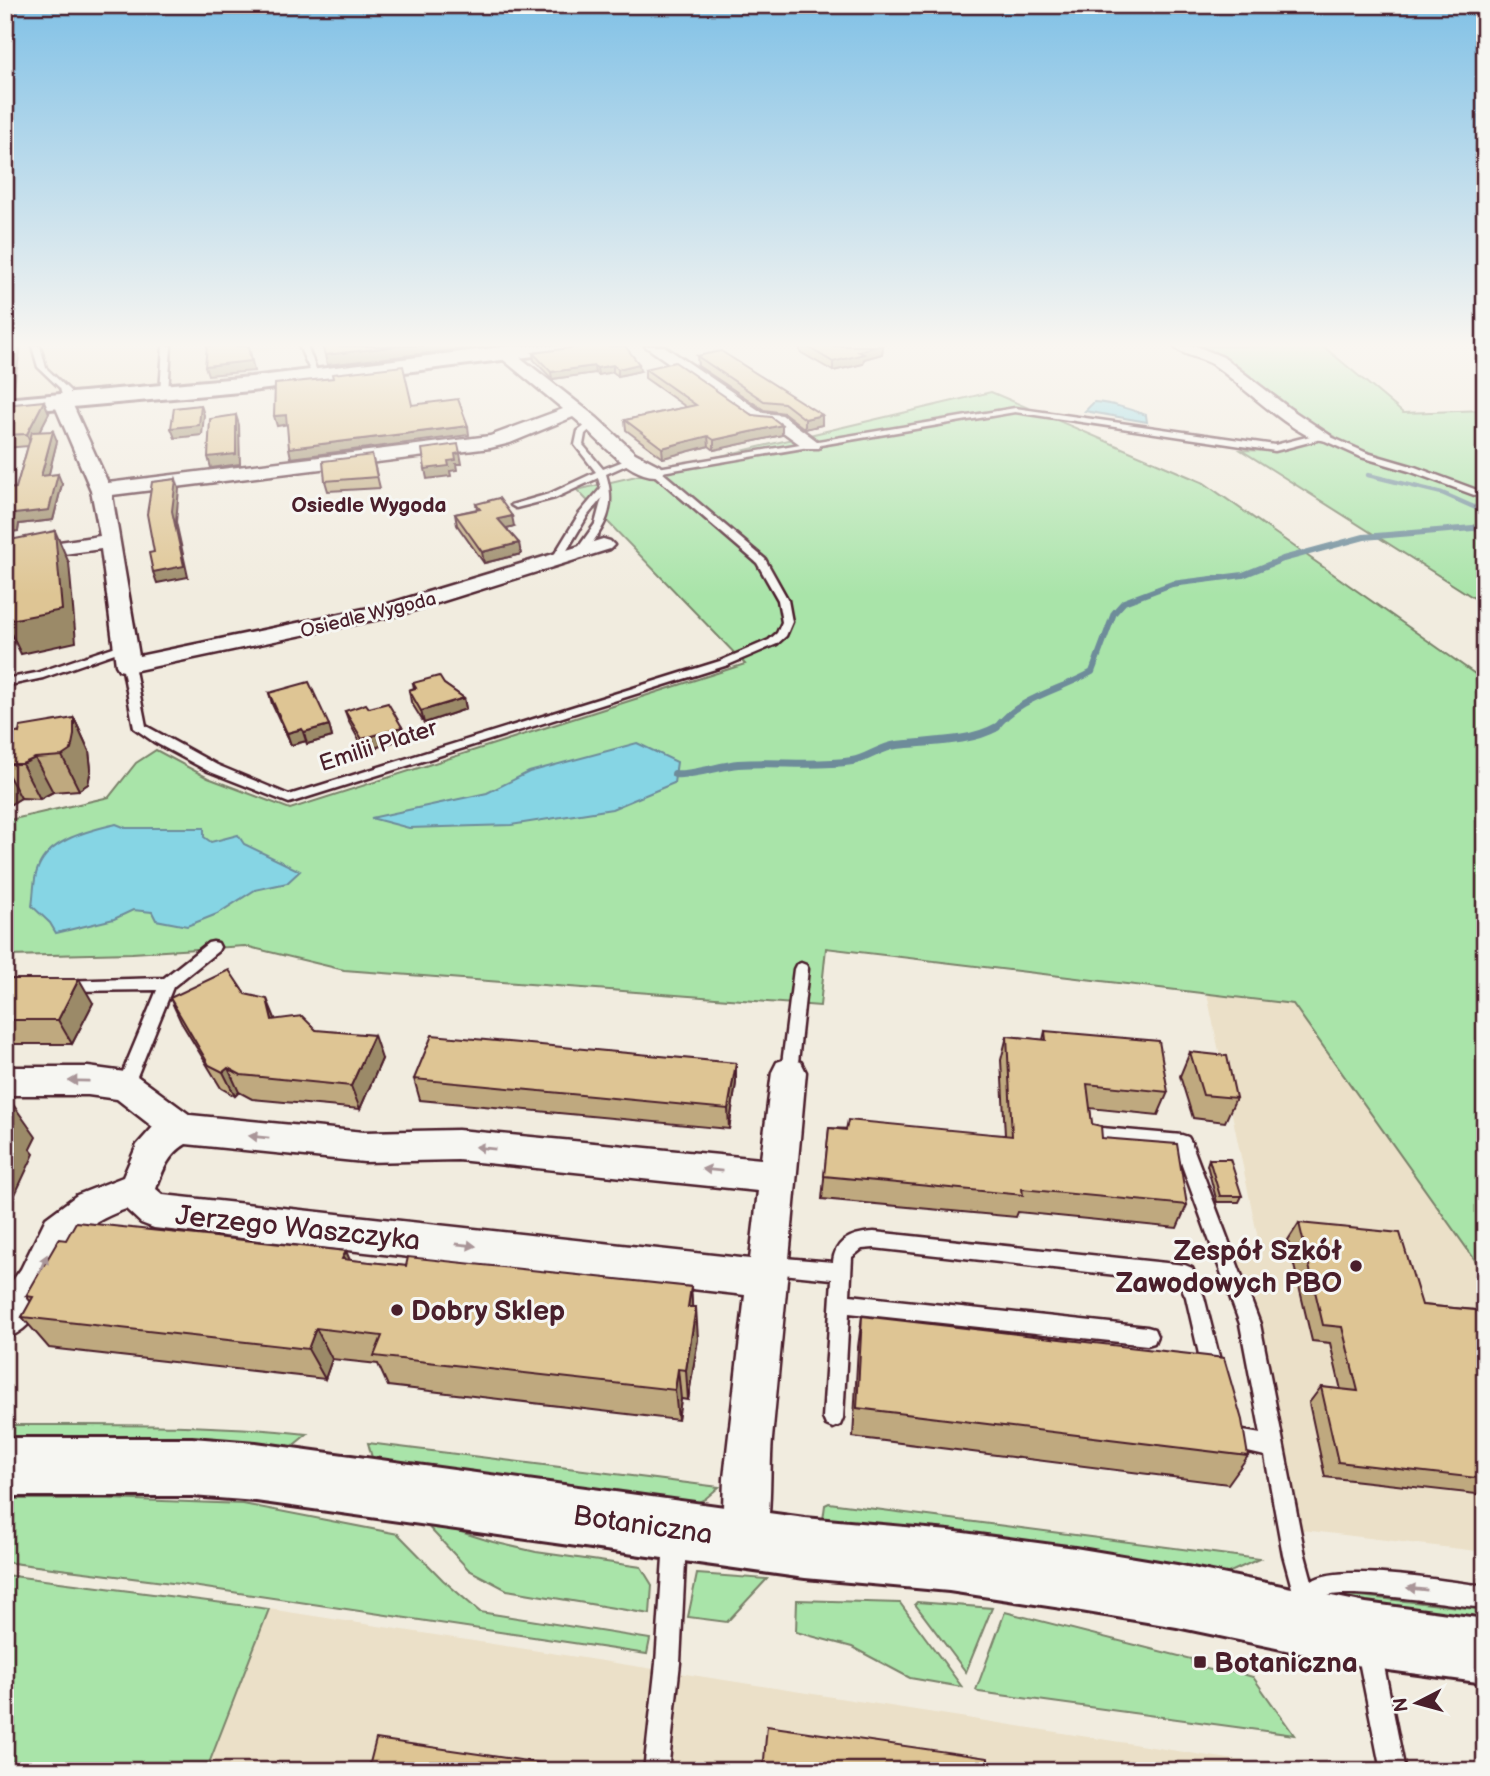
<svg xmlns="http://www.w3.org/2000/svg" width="1490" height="1776" viewBox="0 0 1490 1776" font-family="'Balsamiq Sans',sans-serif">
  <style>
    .built { fill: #ebe0c8 }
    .green { fill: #a9e4a9; stroke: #7a826a; stroke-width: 2 }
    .water { fill: #86d5e4; stroke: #6e8c9a; stroke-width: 2 }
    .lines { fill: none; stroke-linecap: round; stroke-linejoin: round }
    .stream-far2 { stroke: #6e8c9a; stroke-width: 4.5 }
    .stream-far1 { stroke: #6e8c9a; stroke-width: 6 }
    .stream { stroke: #6e8c9a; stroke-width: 8 }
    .lane-casing { stroke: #4a1f2b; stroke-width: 5 }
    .street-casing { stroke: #4a1f2b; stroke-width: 5 }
    .secondary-casing { stroke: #4a1f2b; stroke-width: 6 }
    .lane { fill: #f6f6f2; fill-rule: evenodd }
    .street { fill: #f6f6f2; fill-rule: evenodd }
    .secondary { fill: #f6f6f2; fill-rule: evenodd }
    .wall { fill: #bfa97f; stroke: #4a1f2b; stroke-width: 2 }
    .shaded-wall { fill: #9b8a68; stroke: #4a1f2b; stroke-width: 2 }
    .building { fill: #dec594; stroke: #4a1f2b; stroke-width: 2 }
    .oneway { fill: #a99598 }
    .poi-dot { fill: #4a1f2b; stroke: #f6f6f2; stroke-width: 2.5 }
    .labels { text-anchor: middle; stroke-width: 6; stroke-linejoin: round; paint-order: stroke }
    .far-street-label { font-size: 19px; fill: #4a1f2b; stroke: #f6f6f2 }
    .far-neighbourhood-label { font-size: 21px; font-weight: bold; fill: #4a1f2b; stroke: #f6f6f2 }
    .street-label { font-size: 23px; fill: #4a1f2b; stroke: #f6f6f2 }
    .near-street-label { font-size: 28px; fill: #4a1f2b; stroke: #f6f6f2 }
    .near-poi-label { font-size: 28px; font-weight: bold; fill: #4a1f2b; stroke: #f6f6f2; text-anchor: start }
  </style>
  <rect width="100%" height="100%" fill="#f1ecdf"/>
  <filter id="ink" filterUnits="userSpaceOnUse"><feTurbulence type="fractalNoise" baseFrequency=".0143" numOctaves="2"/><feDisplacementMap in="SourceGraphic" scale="14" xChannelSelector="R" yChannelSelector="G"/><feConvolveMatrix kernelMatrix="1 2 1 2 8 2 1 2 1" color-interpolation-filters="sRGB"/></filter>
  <g filter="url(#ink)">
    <g class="built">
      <polygon points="5,346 302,346 250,352 248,376 5,399"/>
      <polygon points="1207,994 1294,1004 1485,1274 1485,1552 1278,1527 1230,1256 1262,1258"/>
      <polygon points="269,1609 1306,1771 206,1771"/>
    </g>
    <g class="green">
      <polygon points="1196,346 1323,346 1403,413 1485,410 1485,605 1241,450 1276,451 1334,436 1285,407 1225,358"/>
      <polygon points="991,392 1204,483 1485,681 1485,1274 1293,1004 826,948 820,1006 344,970 245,946 132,953 9,956 5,950 5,821 109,797 136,763 156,750 208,778 290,809 745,664 577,490"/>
      <path d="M5 1425C106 1425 206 1423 307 1434L290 1448 5 1445Z"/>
      <polygon points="368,1443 719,1487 705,1499 695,1504 374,1465"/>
      <polygon points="5,1499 109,1499 243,1504 398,1534 443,1580 480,1612 650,1639 647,1654 172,1583 5,1562"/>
      <polygon points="829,1503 1259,1559 1226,1574 1210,1575 823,1520 825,1505"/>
      <polygon points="422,1520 493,1542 536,1552 641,1567 652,1585 650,1614 507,1590 469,1570"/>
      <polygon points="697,1574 767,1579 727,1622 688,1617"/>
      <polygon points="5,1575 269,1609 206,1771 5,1771"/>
      <polygon points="1333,1593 1485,1610 1485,1626 1331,1599"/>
      <polygon points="797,1600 900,1603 962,1687 910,1678 852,1647 796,1632"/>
      <polygon points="917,1602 992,1608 966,1672 915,1604"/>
      <polygon points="1005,1612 1191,1659 1192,1666 1216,1671 1216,1666 1253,1677 1294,1735 979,1692 976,1690"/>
    </g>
    <g class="water">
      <path d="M1094 402C1112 403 1129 409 1146 415L1147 422 1085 411Z"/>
      <polygon points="637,743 677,762 674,783 612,809 511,825 409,828 371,818 487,793 529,772"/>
      <path d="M116 824 126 828H204V837L211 842 238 835 244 844 300 871 287 883 255 890 217 914 187 926 156 920 152 912 133 910 114 919 56 933 50 923 32 906C34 895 33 879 38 868 49 839 89 831 116 824Z"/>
    </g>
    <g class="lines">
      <polyline class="stream-far2" points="1368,475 1442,493 1485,512"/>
      <path class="stream-far1" d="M995 729C1018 697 1059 691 1092 672L1114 613 1124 602 1172 584 1243 575 1283 559 1364 537 1485 527"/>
      <path class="stream" d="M675 774C691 776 719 766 738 764 776 761 815 767 852 761 867 759 880 747 897 745 928 741 969 743 997 727"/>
      <defs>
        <g id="lane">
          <polygon points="32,346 40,346 46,368 70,391 70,403 64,403 60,388 38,367"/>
          <polygon points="163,346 171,346 168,393 164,395 160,393"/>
          <polygon points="299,346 307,346 320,379 313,377"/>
          <polygon points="1015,408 1275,445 1322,433 1367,453 1415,467 1485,493 1485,499 1409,471 1361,457 1321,439 1275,451 1015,412 662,472 765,559 788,600 792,622 786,636 777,644 728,665 289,803 208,771 154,742 134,728 122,665 128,662 134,665 146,726 217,765 289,795 720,661 769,640 777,633 782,622 778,600 757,563 652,473 652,469"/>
          <path d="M593 420 597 423 585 434 583 445 603 469 631 458 635 461 606 474C617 510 605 526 584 554L575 552 595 524 602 498 588 515 560 562H552L551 560 579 514 601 488 598 478 555 498 516 508 511 505 549 494 596 472 575 445 578 431Z"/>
          <polygon points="125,643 131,646 129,648 43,678 5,686 5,679 36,673"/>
          <polygon points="213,942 218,943 220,947 218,951 173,987 131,1091 125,1093 119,1091 117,1086 157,990 64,991 59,989 56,985 59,981 164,978 208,943"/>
          <polygon points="801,963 806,965 808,969 797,1072 795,1077 789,1079 783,1077 781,1072 794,969 796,965"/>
          <path d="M1102 1128 1182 1135 1188 1137 1191 1142 1260 1324 1305 1555 1312 1581C1338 1562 1449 1582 1485 1586V1608C1457 1605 1348 1588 1328 1596 1319 1600 1314 1608 1311 1616L1303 1619 1295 1616 1292 1608 1295 1599 1283 1555 1265 1456 1222 1446 1219 1439 1222 1429 1229 1426 1237 1430 1261 1434 1240 1324 1176 1149 1102 1142 1096 1140 1094 1135 1096 1130Z"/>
          <path d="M874 1232 1185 1265 1192 1268 1204 1297 1224 1376 1221 1383 1214 1386 1207 1383 1204 1376 1186 1297 1179 1282 874 1248 862 1249 852 1257 850 1295 1147 1327 1154 1329 1157 1336 1154 1343 1147 1345 849 1313 843 1418 840 1425 833 1428 826 1425 823 1418 832 1279 772 1273 765 1271 763 1265 765 1259 772 1257 833 1262C835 1239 854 1233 874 1232Z"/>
          <polygon points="675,1531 683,1534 686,1542 680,1663 668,1771 644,1771 656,1663 664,1542 667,1534"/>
          <polygon points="1369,1639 1377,1643 1381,1651 1405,1771 1381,1771 1357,1651 1361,1643"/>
        </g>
        <g id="street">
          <polygon points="645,346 664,346 763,413 782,415 821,444 819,448 805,448 772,424 753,422"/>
          <path d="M1173 346H1196L1223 357 1289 408 1331 436 1328 440C1302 446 1236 379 1212 364 1200 357 1183 356 1173 346Z"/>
          <path d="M506 349 512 351 597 418 635 453 662 467 665 471 662 475C631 483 595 434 573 417L510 443 490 448 112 495 139 656 388 604 603 539 610 541 614 545 610 549 402 614 128 672 119 670 116 665 101 549 5 562V550L100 536 91 490 53 401 56 397H68L71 401 108 483 490 436 563 409 500 357 498 354Z"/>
          <path d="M789 1058 801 1062 806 1072C795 1195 784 1315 772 1439 769 1473 773 1526 761 1555L745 1562 729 1555 722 1539 724 1478 745 1295 154 1228 141 1223 126 1209C106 1216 85 1226 72 1244 48 1277 51 1321 5 1339V1291L21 1269 46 1218 77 1195 123 1177 137 1145 153 1127 117 1099 88 1095H5V1067H88L125 1072 137 1076 190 1115 364 1132 458 1130 761 1159 772 1072 777 1062ZM186 1144 364 1162 458 1160 758 1191 750 1259 163 1195 156 1189C163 1170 168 1155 186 1144Z"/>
        </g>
        <g id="secondary">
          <polygon points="511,346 576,346 573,350 566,352 251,391 5,413 5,399 251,377"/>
          <polygon points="5,1438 192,1438 256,1443 805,1518 949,1531 1075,1548 1177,1565 1366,1603 1485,1619 1485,1683 1366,1667 1177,1627 1075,1610 949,1591 805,1578 256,1501 192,1496 5,1496"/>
        </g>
      </defs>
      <use href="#lane" class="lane-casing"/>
      <use href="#street" class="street-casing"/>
      <use href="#secondary" class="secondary-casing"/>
      <use href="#lane" class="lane"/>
      <use href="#street" class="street"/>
      <use href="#secondary" class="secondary"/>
    </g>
    <g class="wall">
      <polygon points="585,346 640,371 618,376 613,372 598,375 595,373 552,379 534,360 533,353"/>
      <polygon points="800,346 883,346 882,354 864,359 863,364 833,371 800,352"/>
      <polygon points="697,356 822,415 822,425 805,429 784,413 764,410 698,366"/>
      <polygon points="645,369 752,415 782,425 782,435 714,450 709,446 663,458 626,430 625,420 686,407 645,378"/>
      <polygon points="5,405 49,413 39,432 57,441 48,476 62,484 53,520 19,524 18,531 16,488 28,446 5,448"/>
      <polygon points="372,455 380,488 328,491 325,481"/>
      <polygon points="476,504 514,526 506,528 521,554 484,563 457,525 455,514 477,509"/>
      <polygon points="413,683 444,684 464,698 466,709 424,723 411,702 409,690 414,688"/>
      <polygon points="269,693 329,725 332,737 307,744 306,741 291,745 272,704"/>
      <polygon points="369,708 402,727 405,738 365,751 349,722 345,711"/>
      <polygon points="74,718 89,751 91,769 88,784 79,790 53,792 40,799 21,798 11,804 5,805 5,731 19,733"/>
      <polygon points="5,979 93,1003 72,1044 5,1044"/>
      <polygon points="245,994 275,1020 316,1030 382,1059 360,1109 252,1099 239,1092 235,1096 221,1088 181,1022 170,998"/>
      <polygon points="1045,1031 1168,1092 1158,1115 1090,1108 1092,1124 1102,1138 1187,1205 1177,1228 1018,1212 1016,1217 822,1199 829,1128 1005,1135 1001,1060 1007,1036 1043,1040"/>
      <polygon points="1190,1052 1236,1098 1225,1122 1193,1118 1180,1076"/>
      <polygon points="736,1063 736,1083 729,1129 420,1100 414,1079"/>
      <polygon points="1209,1159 1242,1196 1239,1202 1217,1202 1207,1165"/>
      <polygon points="1299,1223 1422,1305 1485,1311 1485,1495 1325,1477 1309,1403 1321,1387 1341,1390 1330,1343 1312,1341 1288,1240"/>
      <polygon points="350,1260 406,1266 691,1287 692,1307 698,1339 688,1400 681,1399 678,1420 388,1386 378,1364 332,1359 325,1379 49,1348 22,1317 31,1302 26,1296"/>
      <polygon points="862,1316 1248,1456 1228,1484 853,1437 858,1347"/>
    </g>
    <g class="shaded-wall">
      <polygon points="14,346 21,346 12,396 5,398 5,384"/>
      <polygon points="249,346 254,371 208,375 205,366"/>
      <polygon points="398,346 470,346 471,348 327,365 325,355"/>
      <polygon points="878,346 883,346 882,354 864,359 863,364 833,371 833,362 858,351"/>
      <polygon points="639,364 640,371 618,376 618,369"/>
      <polygon points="613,365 613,372 598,375 597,368"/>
      <polygon points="594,366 595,373 552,379 551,372"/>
      <polygon points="44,401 49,413 32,446 27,434"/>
      <polygon points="201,405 204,415 202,435 175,438 171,428"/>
      <polygon points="236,415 239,425 240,464 211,468 208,457"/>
      <polygon points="286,415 289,424 277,426 274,416"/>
      <polygon points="822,415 822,425 805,429 805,419"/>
      <polygon points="782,425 782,435 714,450 714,440"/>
      <polygon points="468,426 469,435 291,458 289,448"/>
      <polygon points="53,431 57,441 46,486 41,476"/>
      <polygon points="708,436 709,446 663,458 662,448"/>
      <polygon points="460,453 462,464 456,464 457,470 450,471 451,476 427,479 425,469 448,461 455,454"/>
      <polygon points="58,474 62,484 53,520 19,524 18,531 5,533 5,522"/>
      <polygon points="176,479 179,489 176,522 188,577 157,583 153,572"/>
      <polygon points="512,516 514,526 500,530 498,519"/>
      <polygon points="55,531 69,563 76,642 21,654 5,621"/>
      <polygon points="519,543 521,554 484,563 482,552"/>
      <polygon points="464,698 466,709 424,723 421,711"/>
      <polygon points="74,718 89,751 91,769 88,784 79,790 62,756"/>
      <polygon points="329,725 332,737 307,744 304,732"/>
      <polygon points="402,727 405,738 365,751 362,739"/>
      <polygon points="302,729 306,741 291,745 287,733"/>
      <polygon points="35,758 53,792 40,799 22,764"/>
      <polygon points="5,769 21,798 11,804 5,805"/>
      <polygon points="79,979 93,1003 72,1044 58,1020"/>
      <polygon points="267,999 277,1023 272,1020"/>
      <polygon points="374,1035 382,1059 360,1109 351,1086"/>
      <polygon points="736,1063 736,1083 729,1129 728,1109"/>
      <polygon points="228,1068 239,1092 235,1096 223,1072"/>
      <polygon points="12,1103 36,1137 30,1149 34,1154 5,1216 5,1116"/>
      <polygon points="5,1250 8,1254 5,1261"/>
      <polygon points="346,1251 360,1283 342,1259"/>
      <polygon points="691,1287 693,1319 688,1307"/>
      <polygon points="696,1307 698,1339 688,1400 686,1370"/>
      <polygon points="316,1328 332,1359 325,1379 308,1349"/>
      <polygon points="678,1369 681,1399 678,1420 675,1390"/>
    </g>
    <g class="building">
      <polygon points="5,346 14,346 7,384 5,384"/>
      <polygon points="207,346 248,346 251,361 205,366"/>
      <polygon points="322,346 398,346 325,355"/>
      <polygon points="585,346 625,346 639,364 618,369 613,365 597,368 594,366 551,372 533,353"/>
      <polygon points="806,346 878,346 858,351 864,354 833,362"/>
      <polygon points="721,351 822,415 805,419 784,403 764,401 697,356"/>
      <polygon points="675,362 752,415 771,417 782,425 714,440 708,436 662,448 625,420 696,405 645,369"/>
      <polygon points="403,366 412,405 458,399 468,426 289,448 286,415 274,416 275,384 333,378 332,374"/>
      <polygon points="44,401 27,434 5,435 5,405"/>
      <polygon points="201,405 199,425 171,428 174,408"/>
      <polygon points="236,415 236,454 208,457 210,419"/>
      <polygon points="53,431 41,476 58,474 49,510 15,514 13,521 5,522 5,489 16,488 32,432"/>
      <polygon points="458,444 460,453 455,454 456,460 448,461 449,466 425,469 422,449"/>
      <polygon points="372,455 377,477 325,481 323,461"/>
      <polygon points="176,479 172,511 184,566 153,572 149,553 154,552 147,514 152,482"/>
      <polygon points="499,498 512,516 498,519 519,543 482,552 455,514 480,509 476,504"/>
      <polygon points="55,531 62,610 5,621 5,541"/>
      <polygon points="439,676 444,684 464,698 421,711 409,690 416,688 413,683"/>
      <polygon points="309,682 329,725 304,732 302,729 287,733 269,693"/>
      <polygon points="388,703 402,727 362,739 345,711 366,704 369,708"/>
      <polygon points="74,718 74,735 71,750 62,756 35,758 22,764 5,764 5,731 19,733 20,727"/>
      <polygon points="229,970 245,994 267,999 272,1020 302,1016 316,1030 374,1035 351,1086 241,1075 228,1068 223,1072 209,1065 170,998"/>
      <polygon points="5,979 79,979 58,1020 5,1020"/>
      <polygon points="1045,1031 1159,1041 1168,1092 1087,1084 1092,1124 1101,1126 1102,1138 1177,1144 1187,1205 1022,1189 1023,1195 824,1176 829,1128 846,1130 848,1120 1012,1136 1007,1036 1046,1040"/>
      <polygon points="432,1035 736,1063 728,1109 414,1079"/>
      <polygon points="1190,1052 1227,1056 1236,1098 1203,1095"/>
      <polygon points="5,1103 12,1103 5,1116"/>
      <polygon points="5,1121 10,1121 5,1130"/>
      <polygon points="1209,1159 1230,1159 1242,1196 1220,1196"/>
      <polygon points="76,1222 346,1251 342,1259 406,1266 408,1257 691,1287 688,1307 696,1307 686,1370 678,1369 675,1390 374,1356 382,1336 316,1328 308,1349 22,1317 33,1297 26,1296 59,1239 66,1240"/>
      <polygon points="1299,1223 1400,1233 1422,1305 1485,1311 1485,1479 1338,1462 1321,1387 1358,1391 1342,1327 1323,1325"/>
      <polygon points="862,1316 1224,1358 1242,1420 1248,1456 857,1408"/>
      <polygon points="767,1726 988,1758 988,1771 763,1771"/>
      <polygon points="376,1739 568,1767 567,1771 368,1771"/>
      <polygon points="1055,1767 1085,1771 1056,1771"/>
    </g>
    <defs><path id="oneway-solid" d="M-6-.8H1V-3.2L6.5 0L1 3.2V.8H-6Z" transform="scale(1.75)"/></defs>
    <g class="oneway">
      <use href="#oneway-solid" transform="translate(79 1081) rotate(-179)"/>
      <use href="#oneway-solid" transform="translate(259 1137) rotate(-174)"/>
      <use href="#oneway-solid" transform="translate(485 1148) rotate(-174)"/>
      <use href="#oneway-solid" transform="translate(712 1170) rotate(-174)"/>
      <use href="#oneway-solid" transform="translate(466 1245) rotate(6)"/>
      <use href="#oneway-solid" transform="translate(43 1264) rotate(-66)"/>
      <use href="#oneway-solid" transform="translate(1417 1589) rotate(-174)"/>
    </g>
  </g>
  <linearGradient id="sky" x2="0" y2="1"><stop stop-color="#81c1e6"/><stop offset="0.58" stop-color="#f9f6f1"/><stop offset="1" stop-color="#f9f6f1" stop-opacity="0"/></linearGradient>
  <rect width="1490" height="595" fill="url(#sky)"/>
  <g class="poi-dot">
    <circle cx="1356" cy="1266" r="7"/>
    <circle cx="397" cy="1310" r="7"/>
    <rect x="1193" y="1655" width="14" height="14" rx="3.5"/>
  </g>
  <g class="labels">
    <g class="far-street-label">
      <text transform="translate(368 614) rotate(-14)" y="7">Osiedle Wygoda</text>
    </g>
    <g class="far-neighbourhood-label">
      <text x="369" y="512">Osiedle Wygoda</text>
    </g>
    <g class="street-label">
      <text transform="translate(378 745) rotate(-18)" y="8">Emilii Plater</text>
    </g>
    <g class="near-street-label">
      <text transform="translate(298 1227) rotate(6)" y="10">Jerzego Waszczyka</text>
      <text transform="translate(643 1524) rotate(8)" y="10">Botaniczna</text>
    </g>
    <g class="near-poi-label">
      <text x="1342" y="1260" text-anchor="end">Zespół Szkół<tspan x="1342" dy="32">Zawodowych PBO</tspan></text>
      <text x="411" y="1320">Dobry Sklep</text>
      <text x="1214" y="1672">Botaniczna</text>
    </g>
  </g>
  <rect width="1490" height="1776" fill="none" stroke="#f6f6f2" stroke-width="28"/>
  <rect x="14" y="14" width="1462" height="1748" fill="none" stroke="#4a1f2b" stroke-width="2.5" filter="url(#ink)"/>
  <g transform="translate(1417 1703) rotate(264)" stroke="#f6f6f2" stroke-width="5" paint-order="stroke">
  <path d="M0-5L12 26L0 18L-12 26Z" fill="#4a1f2b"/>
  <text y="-10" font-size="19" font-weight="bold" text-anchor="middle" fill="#4a1f2b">N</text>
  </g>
</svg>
